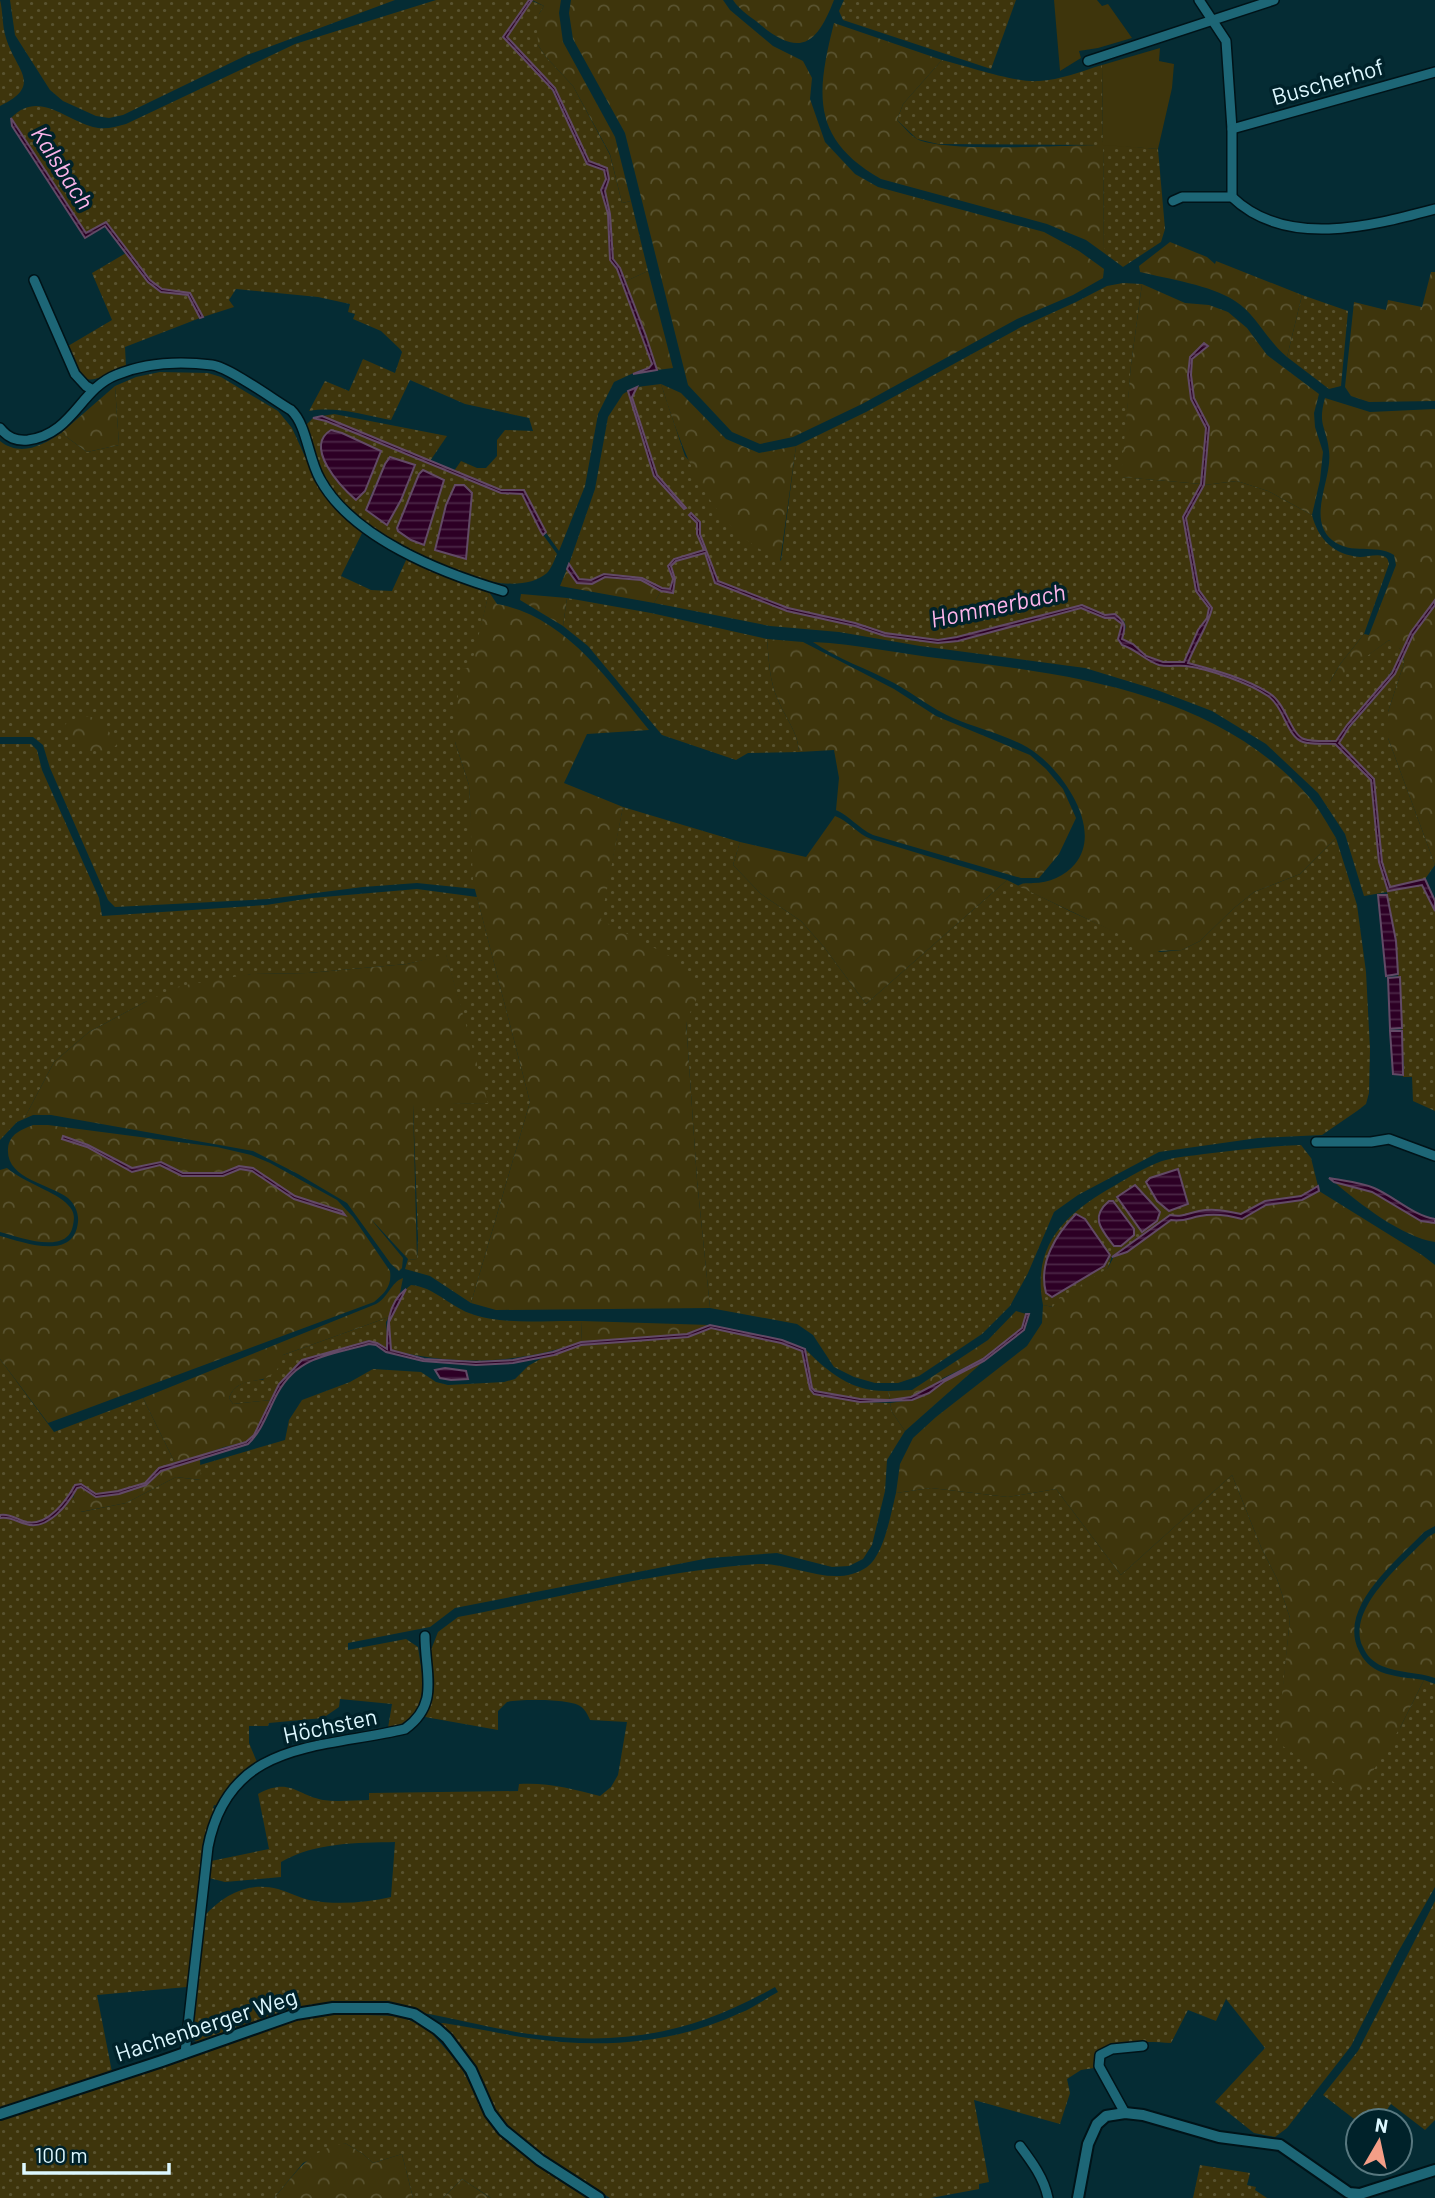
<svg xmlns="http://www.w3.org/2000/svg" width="1435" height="2198" viewBox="0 0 1435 2198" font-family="Barlow,sans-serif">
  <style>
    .grass { fill: url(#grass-dots); fill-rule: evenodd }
    .forest { fill: url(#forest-crowns); fill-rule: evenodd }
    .park { fill: #3e350c }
    .water { fill: url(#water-rules); stroke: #624a66; stroke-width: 2 }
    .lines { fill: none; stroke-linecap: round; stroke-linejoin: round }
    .minor-casing { stroke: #001318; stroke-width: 12 }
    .tertiary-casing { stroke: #001318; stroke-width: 14 }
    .minor { stroke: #1d6676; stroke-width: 9 }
    .tertiary { stroke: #1d6676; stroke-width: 10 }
    .labels { text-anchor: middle; stroke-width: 7; stroke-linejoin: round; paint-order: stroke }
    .street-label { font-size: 23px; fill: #ddf8ff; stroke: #00222a }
    .water-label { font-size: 24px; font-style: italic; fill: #fcb4ea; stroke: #00222a }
  </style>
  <defs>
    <pattern id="grass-dots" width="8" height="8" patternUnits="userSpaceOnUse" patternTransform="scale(1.75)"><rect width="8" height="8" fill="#3e350c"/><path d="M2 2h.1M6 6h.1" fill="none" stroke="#595330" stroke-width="1.8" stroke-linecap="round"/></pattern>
    <pattern id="forest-crowns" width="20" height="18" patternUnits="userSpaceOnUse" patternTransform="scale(1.75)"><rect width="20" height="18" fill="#3e350c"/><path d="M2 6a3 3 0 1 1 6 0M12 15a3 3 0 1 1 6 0" fill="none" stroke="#595330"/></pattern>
    <pattern id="water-rules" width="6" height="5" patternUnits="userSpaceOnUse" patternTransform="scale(1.75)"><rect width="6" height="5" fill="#2d0025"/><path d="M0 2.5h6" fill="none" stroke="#4b2646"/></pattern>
  </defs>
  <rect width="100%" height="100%" fill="#052c34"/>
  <g class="grass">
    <path d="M0 0C3 11 2 26 6 38 16 71 44 85 0 106Z"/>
    <polygon points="10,0 395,0 247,55 123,115 109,118 96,116 63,101 50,90 15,35"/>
    <path d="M436 0H529L504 37 552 90 587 164 604 170 606 179 601 190 608 214 610 260 617 269 652 364 649 368 640 370 614 382 598 414 585 486 559 551 544 530 524 490H501L454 471 461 461 477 468H486L497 456V440L505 430 533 431 529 418 465 404 410 380 391 420C364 415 336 406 309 411L325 381 349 391 363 359 395 373 402 352 400 349 381 331 353 319 355 314 348 312 350 304 318 297 236 289 229 300 234 307 203 317 190 293 162 289 150 280 106 222 86 234 11 118C38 90 64 119 93 127 105 130 115 127 126 124L295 44Z"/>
    <polygon points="844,0 1016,0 991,69 843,20 839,11"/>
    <polygon points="532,1 544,6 539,14 538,45 546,57 573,86 610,155 622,203 631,201 648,271 624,282 620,268 613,259 610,214 604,191 609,179 607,168 589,162 555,88 507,37"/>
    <path d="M942 60C967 66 1015 83 1039 81 1060 80 1082 71 1102 65L1103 144 1158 149 1165 229 1161 242 1123 267 1104 253 1103 145 938 144 917 139 897 120 903 104Z"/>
    <path d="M126 253 148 282 161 292 188 295 200 318 125 347 126 367C85 382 87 392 68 346L112 320 92 273Z"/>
    <path d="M1123 283 1142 284 1131 365 1122 477 1201 484 1183 518 1196 591 1209 608 1207 618 1198 630 1184 662C1170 662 1156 663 1144 654 1137 648 1133 644 1124 642L1122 639 1126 627 1124 621 1115 614 1105 615 1082 605 956 637 938 640 885 633 855 623 788 608 718 581 700 534 699 522 697 523V534L704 550 674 559 668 566 673 579 670 589 662 588 642 578 604 574 591 580 579 579 569 564 595 489 608 417 623 394 628 391 654 476 686 508 657 475 632 397 637 387 661 384 685 456 781 561 796 446 866 412 1021 327 1076 302 1107 286Z"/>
    <polygon points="1302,295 1348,311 1341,386 1329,389 1287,357"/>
    <path d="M160 372 208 373 221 377 278 411 292 428 317 483 335 507 363 531 341 576 371 590 392 591 407 558 436 572 489 592 455 742 469 785 475 889 417 883 363 887 268 899 115 907 108 900 50 768 43 745 33 737H0V441C20 457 42 446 61 433L87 452 119 445 115 386 136 377Z"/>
    <polygon points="334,414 447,436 430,461 322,416"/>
    <path d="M313 418 326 421 501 493H522L541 532 557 554C555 559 551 569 547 573 502 611 375 538 341 502 321 480 312 453 306 425ZM324 435 357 500 337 480 320 445ZM387 460 408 485 387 525 370 497ZM421 471 444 480 424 544 411 540 398 531 397 528ZM455 485H464L472 493 466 559 436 550 446 505Z"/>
    <path d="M1237 481 1268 491 1312 515C1318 539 1334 555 1360 557 1367 557 1376 554 1383 556 1388 558 1388 560 1389 564L1364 634 1341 663 1329 683 1389 640C1393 642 1400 647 1401 651 1404 664 1347 725 1336 741 1327 741 1313 742 1304 739 1291 735 1286 703 1269 693 1246 679 1213 668 1187 663 1194 647 1209 622 1212 608L1199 590 1186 518 1204 485Z"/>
    <path d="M705 553 716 583 787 611 855 626 885 636 938 643 1081 608 1105 618H1114L1122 623 1118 639 1122 645C1136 649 1144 660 1159 665 1168 667 1177 665 1186 666 1209 669 1249 683 1268 696 1284 707 1287 736 1303 742 1312 745 1325 743 1335 744L1371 780 1379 862 1388 891 1422 885 1435 911V1111L1413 1101 1412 1077H1403L1404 1069 1396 941 1387 892 1364 896 1345 834 1318 793 1266 744 1212 711 1157 690 1085 668 920 646 839 632 770 626 654 603 661 591 673 592 675 579 671 567 676 561Z"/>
    <path d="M567 598 651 613 767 639C769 660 769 680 778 700 786 719 798 732 799 752L748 753 736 760 662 735 588 646 563 626Z"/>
    <path d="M1403 657 1404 663 1388 712V738L1435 865 1425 879 1390 888 1382 862 1374 779 1339 743C1358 713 1388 690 1403 657Z"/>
    <polygon points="0,744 31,744 37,750 42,770 99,898 102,916 266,905 312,898 417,889 477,897 530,1102 471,1303 430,1276 405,1269 408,1259 417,1260 418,1239 413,1104 487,1103 446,955 407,964 308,973 251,974 145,1002 89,1032 54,1062 24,1119 17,1122 0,1140"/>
    <polygon points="623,807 740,842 733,865 761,894 801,921 824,947 866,1004 1007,880 1072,912 1160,952 1182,950 1200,941 1234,908 1254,892 1300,874 1336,838 1357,905 1366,972 1370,1049 1369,1093 1366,1104 1357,1111 1322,1135 1258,1138 1159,1152 1078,1195 1054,1212 1028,1273 1010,1306 982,1334 919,1376 898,1383 875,1383 854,1377 834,1367 813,1335 797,1324 710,1308 697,1180 686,1021 600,920"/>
    <path d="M1301 1145 1311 1158 1318 1186 1301 1196 1265 1201 1241 1214C1227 1211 1214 1208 1199 1211 1186 1214 1183 1217 1170 1216L1112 1256 1108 1268 1053 1307 1043 1305C1031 1245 1066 1213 1114 1186 1129 1177 1145 1167 1162 1161 1175 1157 1190 1156 1204 1154 1237 1150 1269 1146 1301 1145ZM1135 1185 1160 1212 1117 1197ZM1062 1229 1100 1240 1110 1255 1109 1260 1044 1285C1042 1265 1051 1246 1062 1229Z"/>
    <path d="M411 1285C434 1287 448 1305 469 1313 504 1326 545 1320 582 1321L581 1342C518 1364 455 1366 391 1350L389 1322 406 1289Z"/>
    <path d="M389 1317 386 1322 388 1349 369 1341 302 1360 279 1384 271 1400 233 1404 229 1398C234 1383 249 1380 263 1380L283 1355Z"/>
    <path d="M711 1328 781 1343 802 1351 810 1389 814 1394 860 1402 890 1403 892 1412 905 1431 887 1460 885 1491 872 1545 863 1559 849 1566 832 1567 777 1553 709 1558 455 1608 430 1627 348 1643V1650L406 1639 418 1647C423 1684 436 1717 388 1728L392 1704 340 1699 339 1707 323 1718 269 1723 268 1726H249V1743L257 1762 235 1782 218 1806 214 1805 213 1808 216 1810 204 1837 187 1987 97 1995 112 2072 0 2109V1518C10 1516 17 1522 27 1525 43 1529 65 1510 72 1496L81 1512 126 1503 176 1477 200 1480V1465L285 1440 289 1420 302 1400 350 1382 373 1369 421 1372 436 1382 448 1385 504 1382 515 1379 528 1366 544 1357 581 1345 688 1337Z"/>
    <path d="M805 1349C829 1373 852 1392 888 1391L890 1400 860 1399 816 1391 812 1388Z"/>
    <path d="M0 1359 54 1432 143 1398 176 1465 159 1468 145 1483 118 1491 96 1494 81 1484 75 1485C66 1501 48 1526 27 1522 18 1520 10 1513 0 1515Z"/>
    <path d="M1232 1475 1261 1547 1277 1579 1290 1618 1278 1742 1400 1728 1424 1680 1435 1684V1887L1397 1954 1351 2046 1287 2128 1275 2137 1254 2133 1215 2102 1265 2048 1226 1999 1216 2021 1188 2010 1171 2043C1146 2041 1113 2040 1094 2057V2068L1081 2070 1067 2079 1070 2093 1060 2124 974 2100 989 2182 979 2184V2189L931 2198H610L524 2143 507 2129 438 2024 443 2023C472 2027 500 2034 528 2038 600 2049 674 2044 740 2013 753 2008 765 1999 778 1992L775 1987C698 2031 627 2046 538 2035 500 2031 460 2019 422 2013L407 2006 376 2004H333L302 2008 198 2043 190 2038 205 1915C224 1895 248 1881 278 1889 288 1892 298 1897 309 1900 335 1905 365 1903 391 1897L395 1842C356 1843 316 1842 281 1862V1877L225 1882 209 1878 211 1861 269 1849 258 1794C290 1777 296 1795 323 1800 338 1802 354 1800 369 1800V1793L518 1791 519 1784C547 1782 573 1789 600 1796L611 1787 618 1775 627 1722 590 1720C588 1715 585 1709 580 1706 570 1699 519 1699 507 1702L498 1711V1730L425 1717 433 1697 429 1655 438 1632 458 1617C557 1598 658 1571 758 1564 794 1562 834 1590 867 1567 884 1555 891 1513 896 1493L931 1488 1008 1497 1056 1489 1121 1575Z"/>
    <polygon points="1435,1901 1435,2120 1425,2130 1391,2104 1379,2121 1358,2122 1323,2095 1358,2051"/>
    <polygon points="333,2014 400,2016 427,2028 460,2065 486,2116 500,2136 518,2151 591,2198 491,2198 462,2179 443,2198 413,2198 402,2154 373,2163 363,2154 345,2143 303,2163 274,2198 0,2198 0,2120 179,2061 281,2024 304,2018"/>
    <polygon points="1200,2165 1250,2173 1247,2185 1256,2187 1255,2190 1267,2198 1193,2198"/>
  </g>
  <g class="forest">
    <polygon points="561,0 559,13 563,42 615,137 631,201 622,203 610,154 573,86 546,57 538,45 537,25 539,14 544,6 532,0"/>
    <polygon points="571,0 723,0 730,10 773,46 803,61 812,78 810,99 825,142 855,174 878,187 1044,232 1079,251 1104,269 1103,278 1073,295 1017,319 862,404 793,437 760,444 732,432 688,385 625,133 573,39 569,13"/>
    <path d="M733 0H834C818 41 802 59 762 26 753 18 740 11 733 0Z"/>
    <path d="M834 23 942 60 903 104 897 120C903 126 910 135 917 139 944 153 1067 145 1103 145L1104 253 1086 240 1047 224 881 179C811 139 816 94 834 23Z"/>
    <path d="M1170 242 1207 257 1215 264 1216 261 1302 295 1287 357C1267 341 1257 315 1235 301 1211 285 1168 279 1140 272L1139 266Z"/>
    <polygon points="648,271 673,368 657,370 646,336 624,282"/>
    <polygon points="1431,272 1435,272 1435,401 1369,402 1351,396 1345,387 1354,302 1386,310 1388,300 1422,307"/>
    <polygon points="1142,284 1185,303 1209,305 1228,312 1247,328 1267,355 1319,394 1314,413 1315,427 1323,452 1320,480 1312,515 1268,491 1237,481 1204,485 1209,427 1194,398 1191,375 1192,359 1190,357 1191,399 1206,428 1201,484 1121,477 1131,365"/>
    <path d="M661 384 681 393 726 439 759 453 796 446 780 562C769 554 755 547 744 538 698 500 679 439 661 384Z"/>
    <polygon points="115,386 119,445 87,452 61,433"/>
    <path d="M1325 398 1370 412 1435 409V600L1411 632 1402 653 1400 649 1389 640 1328 685 1341 663 1364 634 1369 635 1396 565 1394 555C1375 543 1352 556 1332 540 1306 518 1333 478 1329 451 1327 427 1317 426 1325 398Z"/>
    <polygon points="567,569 577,583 592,584 604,577 641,580 661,591 654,603 560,586"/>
    <path d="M489 592 497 604C565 616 608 680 649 730L587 734 564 783 623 807 601 920 668 955 701 990 686 1021 697 1180 710 1308 496 1310 471 1303 530 1102 473 882 469 785 455 742 454 722 462 669 471 667Z"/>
    <polygon points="521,594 567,598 563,626 520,600"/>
    <path d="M1435 605V865L1388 738V712L1404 663C1401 646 1425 618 1435 605Z"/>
    <path d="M767 639 803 642 894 689 936 716 1030 755 1046 769 1063 789 1076 818 1059 854 1039 878H1021L873 835C858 828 850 816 836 810L839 778 834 750 799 752C798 732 786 719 778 700 769 680 769 660 767 639Z"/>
    <path d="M813 642C857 644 901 654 945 659 1075 675 1218 693 1310 798 1320 810 1328 825 1336 838L1300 874 1254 892 1234 908 1200 941 1182 950 1135 952 1125 937 1018 886C1024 882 1026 884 1033 883 1049 883 1065 876 1075 864 1103 830 1065 775 1037 754 1016 737 978 729 953 718 932 709 914 694 894 683 868 669 837 659 813 642Z"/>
    <path d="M89 716C101 720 111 733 117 744L112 750 90 751 65 732 64 726 69 720Z"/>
    <path d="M835 816C849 821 857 834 871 839L1007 880 866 1004 824 947 801 921 761 894 733 865 740 842 806 857Z"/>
    <polygon points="446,954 488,1103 413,1105 417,1260 408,1259 370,1218 403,1258 402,1268 399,1271 391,1264 347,1203 298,1174 253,1151 51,1115 33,1115 24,1119 54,1062 89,1032 145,1002 180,986 251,974 308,973 407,964"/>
    <path d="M33 1125H48L217 1147 251 1155 270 1163 337 1200 353 1217 390 1271C392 1286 385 1293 374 1302L48 1423 0 1359V1236C23 1242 74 1262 78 1222 79 1214 75 1204 68 1198 50 1184 6 1179 8 1149 9 1134 21 1130 33 1125ZM62 1139 88 1145 132 1169 161 1162 183 1173H222L239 1166 253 1168 295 1196 342 1211 344 1215 294 1199 252 1171 240 1169 222 1176H182L160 1165 132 1172 87 1147Z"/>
    <path d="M7 1168C24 1183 57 1192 68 1205 74 1211 75 1217 73 1225 68 1256 19 1237 0 1232V1170Z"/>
    <path d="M1334 1182 1372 1192 1421 1221 1435 1223V1242C1402 1237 1360 1204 1334 1182Z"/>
    <path d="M1319 1191 1422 1255 1435 1265V1526L1424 1532C1397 1561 1337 1607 1359 1651 1363 1660 1371 1668 1381 1672 1394 1677 1410 1678 1424 1680L1400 1728 1356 1798 1277 1742 1290 1618 1277 1579 1261 1547 1232 1475 1121 1575 1056 1489 1008 1497 931 1488 896 1493 900 1464 913 1438 936 1417 1027 1346 1042 1323 1043 1305 1053 1307 1057 1300 1108 1268 1113 1258 1127 1251 1171 1220C1183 1222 1189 1218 1200 1216 1215 1213 1228 1215 1242 1219L1266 1205 1302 1200Z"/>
    <path d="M403 1278 400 1293 389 1317 283 1355C274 1395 240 1368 229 1398L233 1404 271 1400 254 1435 246 1442 224 1447 176 1465 143 1398 376 1304C388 1298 391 1282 403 1278Z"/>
    <polygon points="1016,1311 1026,1314 1022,1328 982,1359 943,1378 928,1390 911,1397 890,1400 888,1391 912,1390 988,1340"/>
    <polygon points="582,1321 710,1325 688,1334 581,1342"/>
    <polygon points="984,1361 905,1431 892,1412 890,1403 911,1400 929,1393 945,1381"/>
    <polygon points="200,1459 201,1480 176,1477 126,1503 80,1512 73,1499 76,1488 81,1487 96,1497 146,1485 161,1471"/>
    <path d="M1435 1533V1678C1418 1672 1398 1673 1382 1666 1373 1662 1367 1656 1363 1647 1345 1609 1404 1562 1428 1537Z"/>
    <path d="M345 2143 363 2154 373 2163 402 2154 413 2198H274C297 2172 308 2150 345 2143Z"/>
    <polygon points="462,2179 489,2197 491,2198 443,2198"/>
  </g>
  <g class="park">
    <polygon points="1054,0 1097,0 1102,6 1108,4 1132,38 1098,48 1079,51 1081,58 1060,71"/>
    <polygon points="1160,48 1159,61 1174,64 1172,88 1158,149 1103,145 1102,65"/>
  </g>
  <g class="water">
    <polygon points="529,0 532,0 507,37 555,88 589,161 607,168 609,179 605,191 610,214 613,259 620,268 646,336 657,370 633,374 649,368 652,364 617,269 610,260 608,214 601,190 606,179 604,170 587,164 553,90 503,37"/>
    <polygon points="11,118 86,233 106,222 150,280 162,289 190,293 203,317 200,318 188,295 161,292 148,282 105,226 85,238 12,126"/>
    <path d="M1204 343 1208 346 1192 359 1191 375 1194 398 1209 427 1204 485 1186 518 1199 590 1212 608C1209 624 1194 646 1188 663 1214 670 1245 678 1269 693 1286 703 1291 735 1304 739 1313 742 1327 741 1336 741L1347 725 1392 673 1411 632 1435 600V605L1413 635 1395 674 1349 727 1339 743 1374 779 1382 862 1390 887 1425 879 1435 901V911L1422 885 1388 891 1379 862 1371 780 1335 744C1326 743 1312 745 1303 742 1287 737 1284 707 1268 696 1249 683 1209 669 1186 666 1177 665 1168 667 1159 665 1144 660 1136 649 1122 645L1118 639 1122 624 1114 618H1105L1081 608 958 641 938 643 885 636 855 626 787 611 715 583 705 553 676 561 671 566 675 579 673 593 661 591 641 580 605 577 592 584 577 583 567 569 569 564 579 579 591 580 604 574 642 578 662 588 670 589 673 579 668 566 674 559 704 550 697 534V523L689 515 691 513 700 522V534L718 581 788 608 855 623 885 633 938 640 957 637 1082 605 1105 615 1115 614C1126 623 1126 625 1122 639L1133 644 1146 656 1163 662H1184L1198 630 1207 618 1209 608 1196 591 1183 517 1201 484 1206 428 1191 399 1188 375 1190 357Z"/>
    <polygon points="637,387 632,397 657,475 686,508 684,509 654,476 628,391"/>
    <polygon points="322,416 501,490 524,490 546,532 543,535 541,532 522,494 501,493 326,421 313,418"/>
    <path d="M331 430 342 433 381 451 365 491 356 500C341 487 303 447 331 430Z"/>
    <polygon points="390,457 415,465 401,500 387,525 366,510 385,464"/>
    <polygon points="423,470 444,480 424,545 411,540 398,531 397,528 419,474"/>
    <polygon points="455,485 464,485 472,493 466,559 435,550 446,505"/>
    <polygon points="1378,895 1387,895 1396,941 1398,974 1386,976"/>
    <polygon points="1400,977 1402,1028 1390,1029 1388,978"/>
    <polygon points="1390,1031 1402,1031 1403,1075 1393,1074"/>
    <polygon points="63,1136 88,1145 132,1168 161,1162 183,1173 222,1173 239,1166 253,1168 295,1196 342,1211 345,1215 294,1199 252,1171 240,1169 223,1176 182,1176 160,1165 132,1172 87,1147 62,1139"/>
    <polygon points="1178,1169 1188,1204 1169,1211 1157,1201 1146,1182 1150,1178"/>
    <path d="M1329 1178C1344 1181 1360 1182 1374 1188 1395 1197 1412 1215 1435 1219V1223L1421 1221 1372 1192 1334 1182Z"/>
    <polygon points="1135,1185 1160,1212 1157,1221 1142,1232 1117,1197"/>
    <path d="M1318 1186 1319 1191 1302 1200 1266 1205 1242 1219C1228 1215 1215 1213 1200 1216 1189 1218 1183 1222 1171 1220L1127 1252 1112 1257 1170 1215C1183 1217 1186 1214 1199 1211 1214 1208 1227 1211 1241 1214L1265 1201 1301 1196Z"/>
    <path d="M1109 1201H1113L1134 1229V1235L1121 1246H1114C1102 1230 1089 1218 1109 1201Z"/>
    <path d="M1076 1214 1085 1219 1110 1255 1104 1266 1052 1297 1046 1293C1038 1263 1056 1234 1076 1214Z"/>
    <path d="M406 1289 389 1322 391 1350 424 1359 476 1362 513 1360 553 1352 581 1342 687 1334 710 1325 782 1340 805 1349 812 1388 815 1391 860 1399 890 1400 911 1397 983 1359 1022 1328 1026 1314H1029L1024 1330 984 1361 945 1381 929 1393 912 1400 860 1402 814 1394 810 1389 802 1351 781 1343 711 1328 688 1337 581 1345 554 1355 513 1363 476 1365 423 1361 386 1352 376 1345 369 1344C328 1356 296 1355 275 1398 267 1414 261 1432 248 1444L161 1471 146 1485 119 1494 96 1497 81 1487 77 1488C68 1504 48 1531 26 1524 17 1522 10 1516 0 1518V1515C10 1513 18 1520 27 1522 48 1526 66 1501 75 1485L81 1484 96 1494 118 1491 145 1483 159 1468 246 1442 254 1435 279 1384 302 1360 369 1341 377 1343 387 1349C387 1328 387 1303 406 1289Z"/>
    <polygon points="445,1368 466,1371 468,1379 451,1380 440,1378 435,1370"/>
  </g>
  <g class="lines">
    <defs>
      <g id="minor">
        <polyline points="1199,0 1226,41 1232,129 1435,72"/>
        <polyline points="1088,61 1274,0"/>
        <polyline points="1232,129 1232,197"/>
        <path d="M1173 201 1182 197H1232C1286 249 1371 226 1435 209"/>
        <polyline points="34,280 75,374 86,386 93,390"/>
        <path d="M0 428C8 438 16 441 28 440 73 434 80 389 116 375 147 362 180 361 212 365 229 367 274 400 291 410 307 425 308 458 320 479 352 538 442 573 503 591"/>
        <polyline points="1316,1142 1371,1142 1389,1139 1435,1156"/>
        <path d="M185 2053 208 1847C229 1739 321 1749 405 1729 440 1704 425 1674 425 1636"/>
        <polyline points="1125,2113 1099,2066 1100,2055 1112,2049 1143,2046"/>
        <path d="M1020 2146C1032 2162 1044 2178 1048 2198"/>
      </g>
      <g id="tertiary">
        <polyline points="0,2114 162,2061 296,2014 333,2008 388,2008 414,2014 437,2029 447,2038 471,2070 490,2113 503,2130 540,2160 599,2198"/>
        <polyline points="1078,2198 1088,2144 1097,2124 1106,2116 1125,2113 1143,2115 1219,2137 1280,2145 1349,2193 1360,2194 1435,2170"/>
      </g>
    </defs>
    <use href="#minor" class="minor-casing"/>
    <use href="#tertiary" class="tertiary-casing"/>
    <use href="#minor" class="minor"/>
    <use href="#tertiary" class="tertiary"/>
  </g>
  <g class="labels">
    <g class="street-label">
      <text transform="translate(1328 82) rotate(-16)" y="8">Buscherhof</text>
      <text transform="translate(330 1726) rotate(-12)" y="8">Höchsten</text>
      <text transform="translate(206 2025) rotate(-18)" y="8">Hachenberger Weg</text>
    </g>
    <g class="water-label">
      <text transform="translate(62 168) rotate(57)" y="8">Kalsbach</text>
      <text transform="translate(998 606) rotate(-12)" y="8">Hommerbach</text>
    </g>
  </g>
  <g transform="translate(1379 2142) rotate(9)"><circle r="33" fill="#00222a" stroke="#58787f" stroke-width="2"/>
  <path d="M0-5L12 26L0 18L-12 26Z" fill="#f49e87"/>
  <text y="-10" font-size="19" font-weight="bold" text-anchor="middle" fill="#ddf8ff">N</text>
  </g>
  <path d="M24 2163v10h145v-10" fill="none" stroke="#ddf8ff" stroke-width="3.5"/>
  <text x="35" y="2163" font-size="21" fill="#ddf8ff" stroke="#00222a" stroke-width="5" paint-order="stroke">100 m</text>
</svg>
